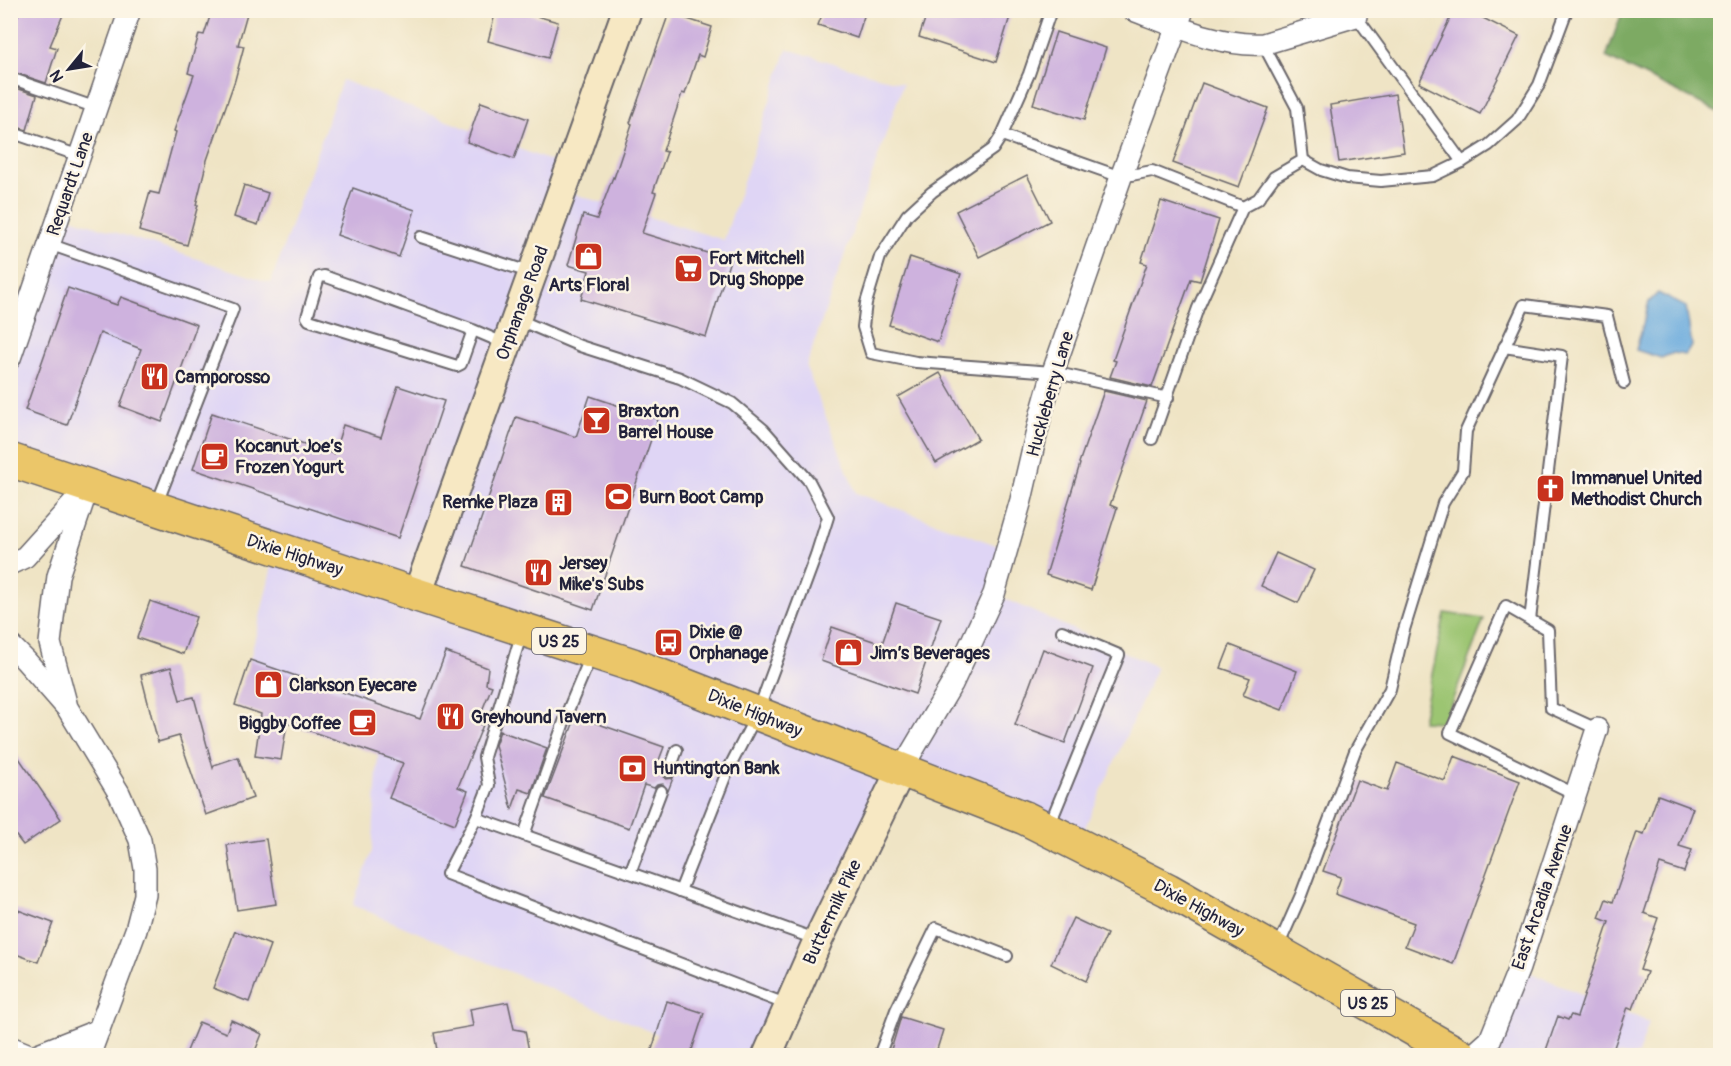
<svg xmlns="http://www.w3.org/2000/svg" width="1731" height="1066" viewBox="0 0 1731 1066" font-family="Pangolin,sans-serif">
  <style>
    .built { fill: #dfd5f5 }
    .green { fill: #9cc572; stroke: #5f7456; stroke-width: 1.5 }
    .forest { fill: #7daa64; stroke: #506650; stroke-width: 1.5 }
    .water { fill: #6babde; stroke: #46668c; stroke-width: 1.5 }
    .building { fill: #ceb2de }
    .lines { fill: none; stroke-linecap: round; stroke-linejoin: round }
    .lane-casing { stroke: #6a666b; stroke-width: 14 }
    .street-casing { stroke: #6a666b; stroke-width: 24 }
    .secondary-casing { stroke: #6a666b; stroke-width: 32 }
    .primary-casing { stroke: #6a666b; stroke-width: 36 }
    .lane { stroke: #fff; stroke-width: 10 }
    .street { stroke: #fff; stroke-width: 21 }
    .secondary { stroke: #f7e8c3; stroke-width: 28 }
    .primary { stroke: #ebc669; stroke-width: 33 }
    .labels { text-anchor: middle; stroke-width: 5; stroke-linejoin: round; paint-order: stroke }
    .shield { fill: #fcf5e5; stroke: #63616e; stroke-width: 1.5 }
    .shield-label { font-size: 16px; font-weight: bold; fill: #22223b }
    .street-label { font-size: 18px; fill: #22223b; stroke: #fcf5e5 }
    .poi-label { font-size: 18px; font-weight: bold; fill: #22223b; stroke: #fcf5e5; text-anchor: start }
  </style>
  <rect width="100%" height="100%" fill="#fcf5e5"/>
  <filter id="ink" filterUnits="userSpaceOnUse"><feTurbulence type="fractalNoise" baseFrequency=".0167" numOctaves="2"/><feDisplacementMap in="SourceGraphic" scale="12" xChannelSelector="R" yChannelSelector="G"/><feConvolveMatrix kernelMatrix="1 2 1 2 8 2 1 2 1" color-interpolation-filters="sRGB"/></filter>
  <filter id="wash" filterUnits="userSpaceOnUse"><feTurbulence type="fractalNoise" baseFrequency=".008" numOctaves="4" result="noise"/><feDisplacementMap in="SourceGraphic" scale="24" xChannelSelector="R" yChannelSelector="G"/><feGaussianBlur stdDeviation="1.35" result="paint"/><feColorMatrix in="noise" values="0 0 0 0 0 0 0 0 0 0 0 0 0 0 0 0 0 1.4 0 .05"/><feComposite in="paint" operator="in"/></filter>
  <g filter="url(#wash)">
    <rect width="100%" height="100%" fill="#efe4c5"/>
    <g class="built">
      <polygon points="787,49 903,84 806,367 856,493 1007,549 994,594 1157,667 1078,843 901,770 767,1055 706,1055 353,905 372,851 378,754 235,705 250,660 276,549 11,460 11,353 59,214 271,283 342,80 571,169 564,191 724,240"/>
      <polygon points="1519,968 1649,1022 1638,1055 1472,1056"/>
    </g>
    <polygon class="green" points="1445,613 1484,619 1444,722 1422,721"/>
    <polygon class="forest" points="1623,10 1720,11 1720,113 1606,57"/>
    <polygon class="water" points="1658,293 1686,307 1692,346 1684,355 1674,353 1661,358 1636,350 1649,302"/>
    <g id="blocks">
      <g class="building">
        <polygon points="20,10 65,10 50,46 57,48 46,83 10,71 10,34"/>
        <polygon points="212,10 248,10 238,45 244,46 235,80 207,160 196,205 198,205 187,245 139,231 150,192 159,194 176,132 174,131 194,75 188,73 199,34 204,35"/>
        <polygon points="496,10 515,10 558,22 548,58 488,41"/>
        <polygon points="824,10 866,10 857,38 818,25"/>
        <polygon points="928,10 1012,10 996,62 919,37"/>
        <polygon points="1454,10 1467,10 1519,36 1480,114 1419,83"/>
        <polygon points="669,13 712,27 703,57 698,55 685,94 682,93 663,151 667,152 653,192 656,193 642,233 730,260 706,337 581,299 589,271 568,265 583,215 597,219 613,177 614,178 632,124 630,123"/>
        <polygon points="1056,32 1106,48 1084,120 1033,104"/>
        <polygon points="1202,83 1268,108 1239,187 1173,163"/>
        <polygon points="10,86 37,95 27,130 10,125"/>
        <polygon points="1395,94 1404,152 1339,162 1330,105"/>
        <polygon points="481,102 528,119 514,159 467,142"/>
        <polygon points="1027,175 1050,221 979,257 956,211"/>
        <polygon points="244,185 268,193 258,225 234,217"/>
        <polygon points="353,188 415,210 399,257 337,235"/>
        <polygon points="1161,201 1219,220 1200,281 1191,279 1152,387 1110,377 1116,361 1113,360 1147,264 1141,262"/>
        <polygon points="910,257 961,274 938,342 889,325"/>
        <polygon points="68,288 117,305 121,297 197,325 162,422 120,406 141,349 100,333 67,425 25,410"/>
        <polygon points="940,373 978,439 936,463 898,397"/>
        <polygon points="398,386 444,401 398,538 193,469 212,413 334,454 343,425 381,437"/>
        <polygon points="1104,391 1147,401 1110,505 1117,508 1091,590 1046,575 1080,464 1079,463"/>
        <polygon points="590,396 658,419 593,610 465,566 516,417 576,437"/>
        <polygon points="1276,553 1314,570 1298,603 1261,586"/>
        <polygon points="150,601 196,617 183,654 137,638"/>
        <polygon points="896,603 941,618 915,694 821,661 832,627 882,644"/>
        <polygon points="1230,645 1297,671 1282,710 1243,695 1250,678 1221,668"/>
        <polygon points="1043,649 1093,668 1065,743 1015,725"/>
        <polygon points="446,652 488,668 486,684 492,686 477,723 483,725 458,787 468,791 455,824 389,798 403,763 287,723 281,760 255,756 261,714 235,705 250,660 420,719"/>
        <polygon points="171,667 180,700 194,697 213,768 214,765 238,757 253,798 206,815 179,736 158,742 141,675"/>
        <polygon points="576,716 664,747 656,768 662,770 662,774 666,779 673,778 668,791 663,784 657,785 654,788 644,785 629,828 545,798"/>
        <polygon points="500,731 547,748 531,793 519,789 512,809 495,745"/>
        <polygon points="10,745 61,819 23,845 10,828"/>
        <polygon points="1454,756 1520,781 1453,964 1405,946 1414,923 1335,894 1341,877 1323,871 1357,780 1387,791 1397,763 1445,781"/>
        <polygon points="1658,795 1693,808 1679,846 1692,850 1684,872 1660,864 1644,913 1658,918 1640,970 1647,972 1633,1009 1628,1007 1611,1056 1544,1056 1558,1016 1568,1020 1571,1015 1577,1017 1609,922 1599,918 1606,899 1613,902 1637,832 1644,834"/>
        <polygon points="266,839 276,904 237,910 227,845"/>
        <polygon points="10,907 53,923 38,962 10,952"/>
        <polygon points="1073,918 1107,934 1086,981 1051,964"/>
        <polygon points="235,931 270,945 249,1002 213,988"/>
        <polygon points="667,1001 704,1013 690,1056 650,1056"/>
        <polygon points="508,1002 514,1029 525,1031 530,1056 438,1056 434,1033 473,1026 470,1009"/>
        <polygon points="901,1017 943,1030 935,1056 889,1056"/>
        <polygon points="231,1020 262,1034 253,1056 185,1056 199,1022 226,1033"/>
      </g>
    </g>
  </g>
  <g filter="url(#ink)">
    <use href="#blocks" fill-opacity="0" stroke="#6a666b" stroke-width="1.5"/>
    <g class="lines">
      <defs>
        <g id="lane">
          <polyline points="1051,10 1029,74 1002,135 993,149 932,192 907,215 880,257 866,303 863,327 871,353 916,362 1053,372 1168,398"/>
          <polyline points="1356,16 1462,162"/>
          <polyline points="10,78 97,108"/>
          <polyline points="10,132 80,156"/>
          <polyline points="1002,135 1121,177 1152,171 1243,207 1258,199 1274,177 1303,160 1297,108 1263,44"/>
          <polyline points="1303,160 1321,170 1347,178 1381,181 1433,176 1462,162 1489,145 1517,120 1539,85 1567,10"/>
          <polyline points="421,237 532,273"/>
          <polyline points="49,244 233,309 156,506"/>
          <polyline points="519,320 580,346 680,378 732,403 763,429 809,481 828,517 816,555 757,714 727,772 680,891"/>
          <polyline points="473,330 461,364 457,366 309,320 307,317 319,277 324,276 473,330 506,344"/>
          <polyline points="1504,347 1562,356 1530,620"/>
          <polyline points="1152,439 1198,308 1243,207"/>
          <polyline points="522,632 484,757 489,785 476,818 447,874 788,1005"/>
          <polyline points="669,772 677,750"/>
          <polyline points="1577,795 1450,733 1506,606 1548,630 1551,708 1597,729"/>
          <polyline points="476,818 818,940"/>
          <polyline points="1049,826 1119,655 1062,631"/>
          <polyline points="524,835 569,708 591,656"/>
          <polyline points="630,873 661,791"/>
          <polyline points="1278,947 1301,895 1355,751 1390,689 1403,633 1443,503 1463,471 1466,431 1524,305 1607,316 1624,383"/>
          <polyline points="770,1049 789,1056"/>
          <polyline points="879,1056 896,1010 936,928 1007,956"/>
        </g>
        <g id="street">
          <path d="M1133 10C1173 25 1221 47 1263 44L1356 16"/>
          <polyline points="10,358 130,10"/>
          <polyline points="10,564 25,557 82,494"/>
          <polyline points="10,645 26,661 68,709 119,793 140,840 145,869 145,895 136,930 89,1056"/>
          <polyline points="66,703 50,643 58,576 88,487"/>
          <polyline points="901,770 952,684 994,594 1021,500 1041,414 1053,372 1121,177 1183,10"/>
          <polyline points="10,1047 32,1056"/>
          <polyline points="33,1056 99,1030"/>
          <polyline points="1472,1056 1490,1040 1519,968 1597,729"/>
        </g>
        <g id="secondary">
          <path d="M417 595C486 400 558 206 627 10"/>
          <polyline points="767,1056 818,940 901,770"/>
        </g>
        <polyline id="primary" points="10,460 417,595 633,665 1025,818 1168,890 1461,1056"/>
      </defs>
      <use href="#lane" class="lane-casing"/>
      <use href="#street" class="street-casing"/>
      <use href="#secondary" class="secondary-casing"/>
      <use href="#primary" class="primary-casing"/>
      <use href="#lane" class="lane"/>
      <use href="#street" class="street"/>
      <use href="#secondary" class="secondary"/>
      <use href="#primary" class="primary"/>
    </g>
  </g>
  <defs>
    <symbol id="shop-square" viewBox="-11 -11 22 22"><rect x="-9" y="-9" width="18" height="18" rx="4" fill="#c8321e" stroke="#fcf5e5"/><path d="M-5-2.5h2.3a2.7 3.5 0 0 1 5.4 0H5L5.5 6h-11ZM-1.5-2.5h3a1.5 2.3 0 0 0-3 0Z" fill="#fff"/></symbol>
    <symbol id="supermarket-square" viewBox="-11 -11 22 22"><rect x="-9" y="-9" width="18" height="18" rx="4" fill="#c8321e" stroke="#fcf5e5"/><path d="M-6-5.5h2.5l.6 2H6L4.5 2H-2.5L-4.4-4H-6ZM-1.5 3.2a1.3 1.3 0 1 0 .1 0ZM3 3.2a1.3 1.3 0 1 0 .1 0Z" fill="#fff"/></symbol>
    <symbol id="restaurant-square" viewBox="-11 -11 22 22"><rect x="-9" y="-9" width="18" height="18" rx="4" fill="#c8321e" stroke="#fcf5e5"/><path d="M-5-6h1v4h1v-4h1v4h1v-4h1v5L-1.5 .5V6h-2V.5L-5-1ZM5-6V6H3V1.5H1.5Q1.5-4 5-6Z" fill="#fff"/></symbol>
    <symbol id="bar-square" viewBox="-11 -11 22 22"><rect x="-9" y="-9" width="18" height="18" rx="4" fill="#c8321e" stroke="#fcf5e5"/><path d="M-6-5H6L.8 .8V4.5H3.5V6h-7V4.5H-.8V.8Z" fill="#fff"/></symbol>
    <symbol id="cafe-square" viewBox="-11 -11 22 22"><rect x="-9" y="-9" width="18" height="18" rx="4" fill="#c8321e" stroke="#fcf5e5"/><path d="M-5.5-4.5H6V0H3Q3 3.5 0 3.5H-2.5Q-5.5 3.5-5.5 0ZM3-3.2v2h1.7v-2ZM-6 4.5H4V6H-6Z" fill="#fff"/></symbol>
    <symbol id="church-square" viewBox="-11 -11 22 22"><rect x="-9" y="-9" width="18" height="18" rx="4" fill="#c8321e" stroke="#fcf5e5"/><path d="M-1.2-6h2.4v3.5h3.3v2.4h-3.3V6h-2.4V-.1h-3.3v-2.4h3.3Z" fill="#fff"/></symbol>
    <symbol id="stadium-square" viewBox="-11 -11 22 22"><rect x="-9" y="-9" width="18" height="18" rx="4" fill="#c8321e" stroke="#fcf5e5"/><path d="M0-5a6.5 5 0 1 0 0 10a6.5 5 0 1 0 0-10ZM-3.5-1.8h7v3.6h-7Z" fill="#fff"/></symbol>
    <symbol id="building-square" viewBox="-11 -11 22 22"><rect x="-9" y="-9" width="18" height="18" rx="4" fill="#c8321e" stroke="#fcf5e5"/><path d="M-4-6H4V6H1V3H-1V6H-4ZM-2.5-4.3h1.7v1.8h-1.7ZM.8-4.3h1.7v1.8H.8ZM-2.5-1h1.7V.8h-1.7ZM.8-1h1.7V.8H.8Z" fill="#fff"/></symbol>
    <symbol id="bus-square" viewBox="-11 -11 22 22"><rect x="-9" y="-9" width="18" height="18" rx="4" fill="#c8321e" stroke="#fcf5e5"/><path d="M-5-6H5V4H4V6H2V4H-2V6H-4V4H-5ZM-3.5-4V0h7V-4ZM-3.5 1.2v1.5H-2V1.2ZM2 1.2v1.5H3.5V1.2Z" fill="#fff"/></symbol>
    <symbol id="bank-square" viewBox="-11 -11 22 22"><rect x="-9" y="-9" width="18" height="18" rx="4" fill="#c8321e" stroke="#fcf5e5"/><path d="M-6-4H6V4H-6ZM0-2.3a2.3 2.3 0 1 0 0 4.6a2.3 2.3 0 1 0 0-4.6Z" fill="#fff"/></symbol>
  </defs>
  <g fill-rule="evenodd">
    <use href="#shop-square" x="572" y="240" width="33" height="33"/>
    <use href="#supermarket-square" x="672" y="252" width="33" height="33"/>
    <use href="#restaurant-square" x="138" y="360" width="33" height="33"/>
    <use href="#bar-square" x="580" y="404" width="33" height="33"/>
    <use href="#cafe-square" x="198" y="440" width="33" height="33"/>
    <use href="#church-square" x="1534" y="472" width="33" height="33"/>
    <use href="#stadium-square" x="602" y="480" width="33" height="33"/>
    <use href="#building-square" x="542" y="486" width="33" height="33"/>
    <use href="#restaurant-square" x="522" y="556" width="33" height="33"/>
    <use href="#bus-square" x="652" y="626" width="33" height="33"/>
    <use href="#shop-square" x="832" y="636" width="33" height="33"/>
    <use href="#shop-square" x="252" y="668" width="33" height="33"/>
    <use href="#restaurant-square" x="434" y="700" width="33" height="33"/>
    <use href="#cafe-square" x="346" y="706" width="33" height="33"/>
    <use href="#bank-square" x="616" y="752" width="33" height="33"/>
  </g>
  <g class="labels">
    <g class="shield">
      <rect x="532" y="628" width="54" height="26" rx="4.5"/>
      <rect x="1341" y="990" width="54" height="26" rx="4.5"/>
    </g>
    <g class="shield-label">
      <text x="559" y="647">US 25</text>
      <text x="1368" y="1009">US 25</text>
    </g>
    <g class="street-label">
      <text transform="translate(70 184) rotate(-71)" y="6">Requardt Lane</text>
      <text transform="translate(522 303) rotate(-70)" y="6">Orphanage Road</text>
      <text transform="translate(1050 394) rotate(-74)" y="6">Huckleberry Lane</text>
      <text transform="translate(295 555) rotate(18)" y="6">Dixie Highway</text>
      <text transform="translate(755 713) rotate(22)" y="6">Dixie Highway</text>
      <text transform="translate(1542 897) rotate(-71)" y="6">East Arcadia Avenue</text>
      <text transform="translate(1199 908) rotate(29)" y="6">Dixie Highway</text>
      <text transform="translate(832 912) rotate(-65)" y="6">Buttermilk Pike</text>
    </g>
    <g class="poi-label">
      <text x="709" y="264">Fort Mitchell<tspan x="709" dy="21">Drug Shoppe</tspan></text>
      <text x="589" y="291" text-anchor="middle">Arts Floral</text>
      <text x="175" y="383">Camporosso</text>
      <text x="618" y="417">Braxton<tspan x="618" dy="21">Barrel House</tspan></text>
      <text x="235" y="452">Kocanut Joe’s<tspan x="235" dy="21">Frozen Yogurt</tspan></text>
      <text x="1571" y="484">Immanuel United<tspan x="1571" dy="21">Methodist Church</tspan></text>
      <text x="639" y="503">Burn Boot Camp</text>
      <text x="538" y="508" text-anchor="end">Remke Plaza</text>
      <text x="559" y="569">Jersey<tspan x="559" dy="21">Mike's Subs</tspan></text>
      <text x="689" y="638">Dixie @<tspan x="689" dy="21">Orphanage</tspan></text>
      <text x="870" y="659">Jim’s Beverages</text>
      <text x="289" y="691">Clarkson Eyecare</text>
      <text x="471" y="723">Greyhound Tavern</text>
      <text x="341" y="729" text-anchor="end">Biggby Coffee</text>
      <text x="653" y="774">Huntington Bank</text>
    </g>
  </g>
  <rect width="1731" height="1066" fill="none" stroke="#fcf5e5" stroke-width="36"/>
  <g transform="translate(69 69) rotate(240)" stroke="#fcf5e5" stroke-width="4.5" paint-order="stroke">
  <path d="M0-4.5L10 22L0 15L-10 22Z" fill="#22223b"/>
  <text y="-9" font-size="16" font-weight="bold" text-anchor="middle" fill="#22223b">N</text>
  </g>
</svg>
